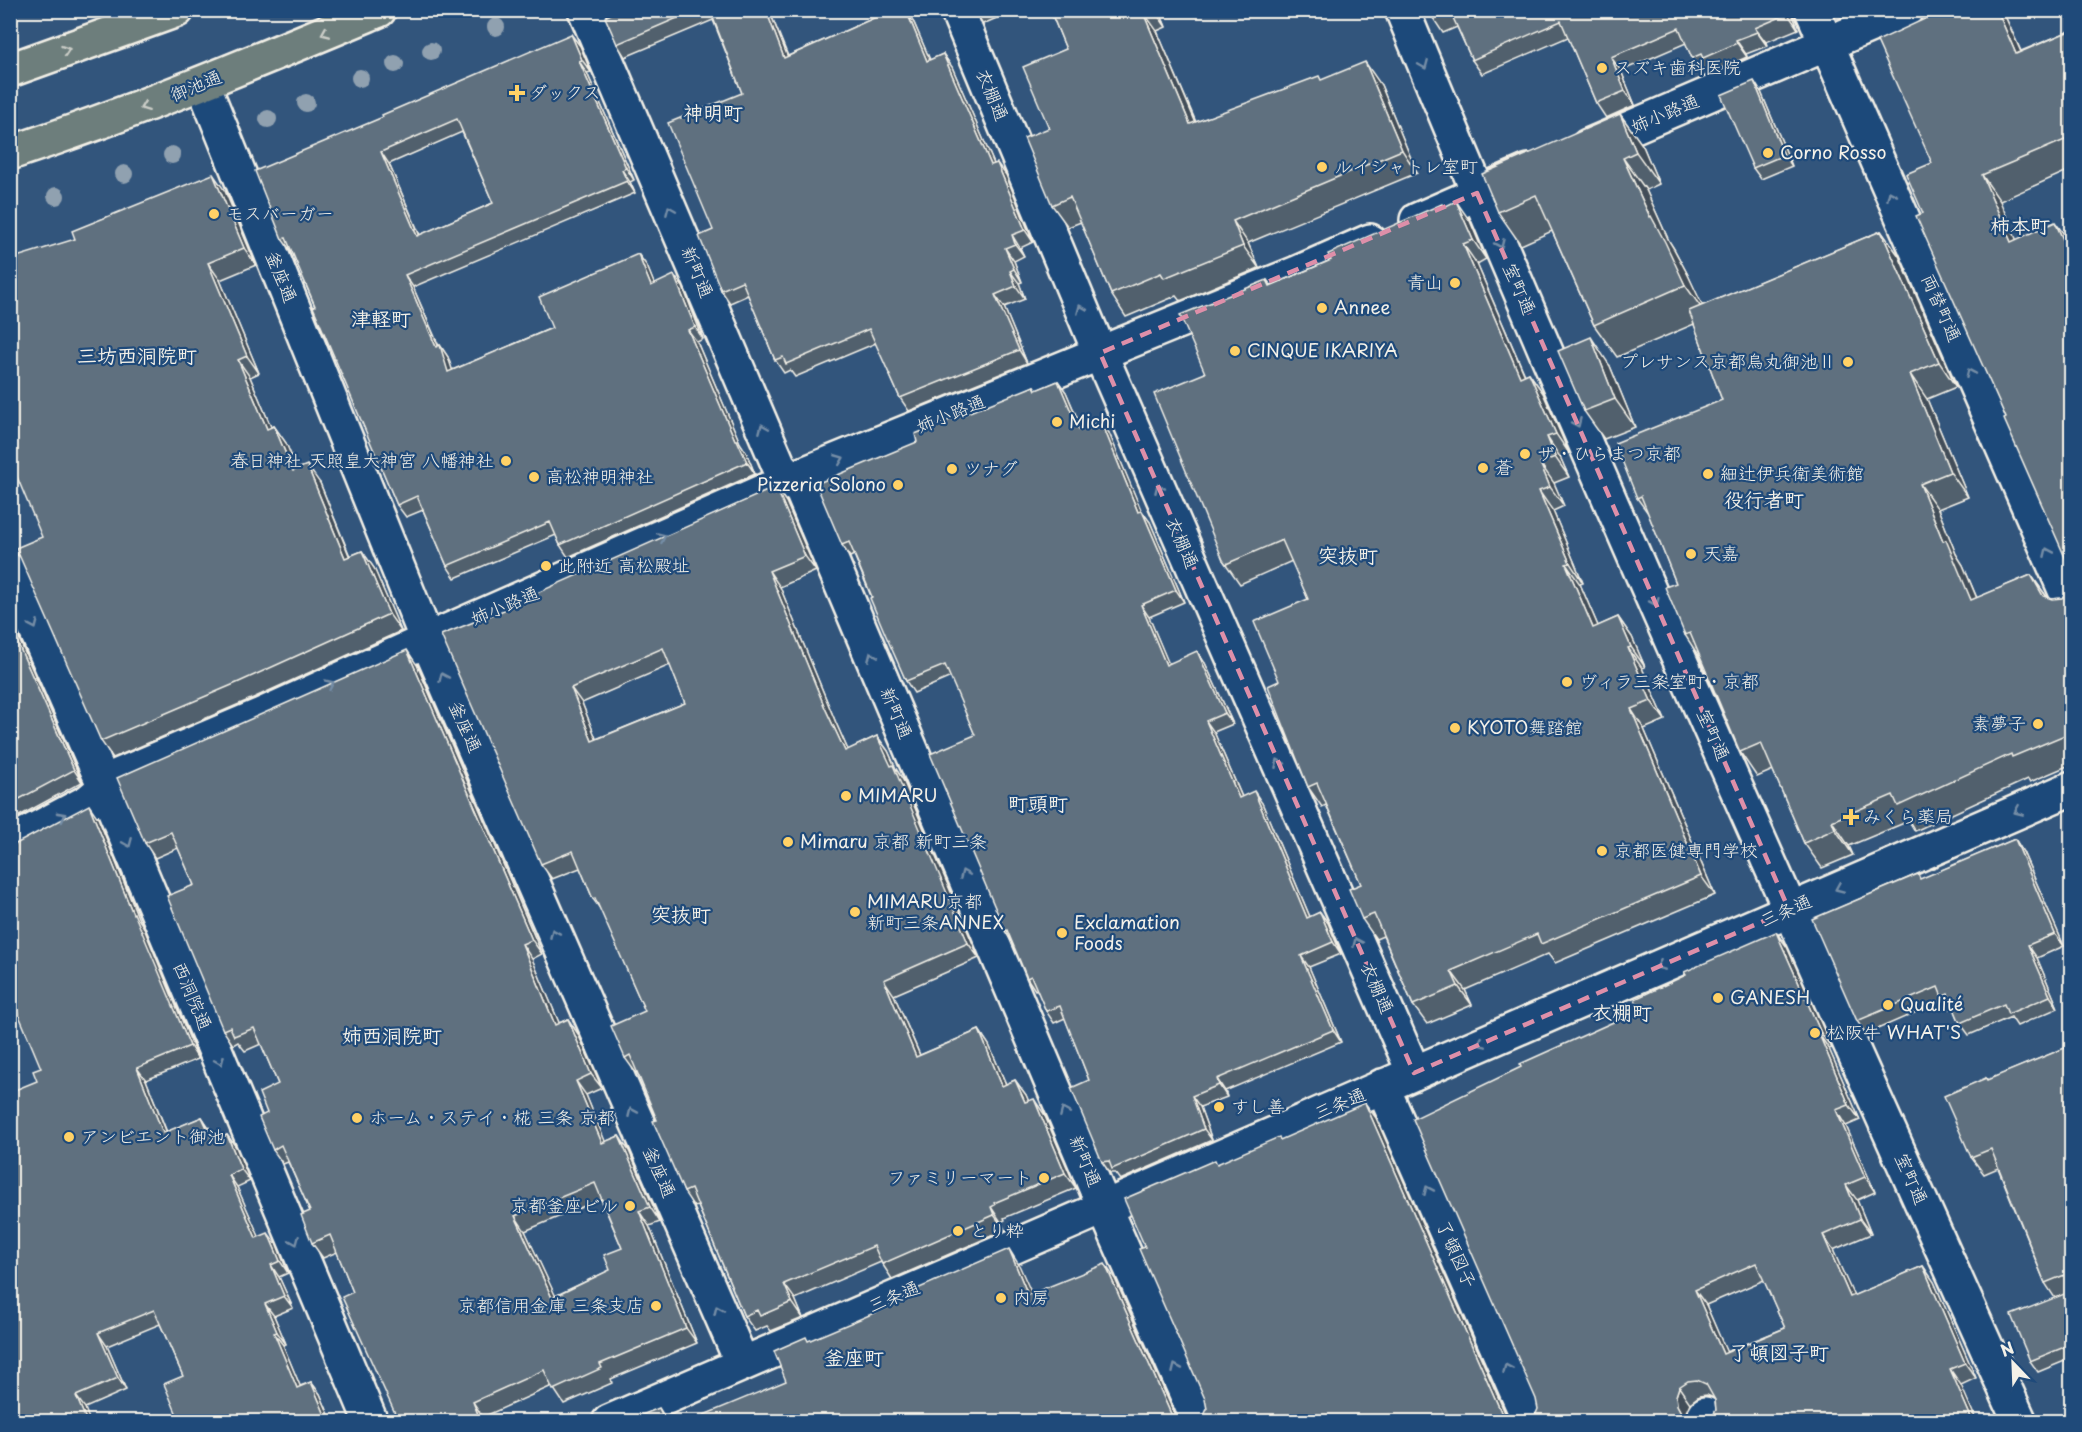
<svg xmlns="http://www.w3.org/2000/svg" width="2082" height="1432" viewBox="0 0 2082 1432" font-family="'Playpen Sans','Klee One',sans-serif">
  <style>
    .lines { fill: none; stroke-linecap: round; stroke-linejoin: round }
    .minor-casing { stroke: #f4f1e8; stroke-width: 38 }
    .major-casing { stroke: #f4f1e8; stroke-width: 38 }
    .minor { stroke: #1f4a7a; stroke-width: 33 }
    .major { stroke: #6d7e7c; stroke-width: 33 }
    .tree { fill: #90a1b0 }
    .wall { fill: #51606d; stroke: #f4f1e8; stroke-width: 1.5; fill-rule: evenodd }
    .shaded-wall { fill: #424e59; stroke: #f4f1e8; stroke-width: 1.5 }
    .building { fill: #5e707f; stroke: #f4f1e8; stroke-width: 1.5; fill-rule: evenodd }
    .oneway { stroke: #cccec8 }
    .oneway2 { stroke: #748da6 }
    .marked { fill: none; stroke: #de8fa9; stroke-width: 4.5; stroke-dasharray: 12 8; stroke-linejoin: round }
    .poi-dot { fill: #ffd166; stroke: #1f4a7a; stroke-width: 2 }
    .labels { text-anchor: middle; stroke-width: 4.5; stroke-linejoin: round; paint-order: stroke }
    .poi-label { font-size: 18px; fill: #f4f1e8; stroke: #1f4a7a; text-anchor: start }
    .street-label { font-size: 18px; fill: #f4f1e8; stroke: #1f4a7a }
    .neighbourhood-label { font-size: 20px; font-weight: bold; fill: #f4f1e8; stroke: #1f4a7a }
  </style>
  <rect width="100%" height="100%" fill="#32557c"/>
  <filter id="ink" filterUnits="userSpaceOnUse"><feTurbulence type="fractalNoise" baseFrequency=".0167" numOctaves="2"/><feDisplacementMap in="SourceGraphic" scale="12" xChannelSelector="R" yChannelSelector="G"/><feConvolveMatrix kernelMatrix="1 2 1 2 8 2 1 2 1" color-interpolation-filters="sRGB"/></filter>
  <g filter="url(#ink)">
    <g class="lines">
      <defs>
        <g id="minor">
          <polyline points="585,10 779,466 802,491 1104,1207 1199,1422"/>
          <polyline points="957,10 1100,353 1414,1073"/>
          <path d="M1402 10C1598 485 1809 953 2020 1422"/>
          <polyline points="1812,10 2072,606"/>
          <polyline points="203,84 427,640 742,1363"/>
          <polyline points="1588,146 1906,10"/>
          <polyline points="1417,220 1529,171"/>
          <polyline points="10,571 105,787 371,1422"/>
          <polyline points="10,843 89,801 120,775 259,716 427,640 791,479 1297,273 1370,241"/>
          <polyline points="1382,1086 1530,1422"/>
          <polyline points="1705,1414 1708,1422"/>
          <polyline points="609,1422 2072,788"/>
        </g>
        <g id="major">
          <polyline points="10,70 177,10"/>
          <path d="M10 153C136 112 257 61 379 10"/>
        </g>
      </defs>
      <use href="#minor" class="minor-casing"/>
      <use href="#major" class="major-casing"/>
      <use href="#minor" class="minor"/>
      <use href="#major" class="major"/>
    </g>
    <g class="tree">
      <circle cx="496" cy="27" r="9"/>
      <circle cx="431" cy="51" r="9"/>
      <circle cx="395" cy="64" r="9"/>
      <circle cx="360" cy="78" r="9"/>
      <circle cx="306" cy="103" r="9"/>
      <circle cx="268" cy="119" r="9"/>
      <circle cx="172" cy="155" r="9"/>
      <circle cx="124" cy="174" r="9"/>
      <circle cx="56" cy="196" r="9"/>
    </g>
    <g class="wall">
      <polygon points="619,10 769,10 788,56 892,10 902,10 914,23 930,60 943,54 952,67 994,164 1006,175 1033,242 1020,248 1024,256 1014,261 1022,282 1019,283 1025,299 1004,307 1027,363 909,411 900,398 876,343 795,377 790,370 784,373 775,360 748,295 730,303 721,290 713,230 742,93 713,20 625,57 617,44"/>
      <polygon points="974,10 1015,10 983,24"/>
      <polygon points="1050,10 1159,10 1166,27 1157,31 1196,122 1321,80 1381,85 1417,173 1248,243 1259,268 1180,301 1176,296 1126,317 1111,294 1081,222 1068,227 1052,205 1049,128 1066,49"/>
      <polygon points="1430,10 1791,10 1798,29 1766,42 1767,46 1746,54 1747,57 1713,72 1711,69 1702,72 1692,58 1686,43 1621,71 1635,105 1606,118 1596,103 1568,37 1482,74 1472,60 1457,27 1443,33 1433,18"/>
      <polygon points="2005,16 2021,51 2072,30 2072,169 2000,201 2006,418 1923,213 1932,163"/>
      <path d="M580 46 591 72 587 73 634 180 630 182 635 193 413 287 439 346 440 345 448 357 452 370 552 328 638 254 647 266 654 284 683 287 703 339 697 342 740 443 746 452 755 474 568 557 560 545 556 535 455 578 447 566 423 510 406 517 397 505 292 251H291L282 239 383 117ZM462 132 493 203 420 235 389 164Z"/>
      <polygon points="1761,92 1792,166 1761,179 1753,168"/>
      <polygon points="1620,114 1643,146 1659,184 1646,190 1669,241 1674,249 1688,275 1702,306 1881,231 1899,256 1956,387 1927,399 1968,497 1938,509 1956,554 1963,565 1977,598 2031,575 2047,597 2052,599 2062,598 2069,592 2072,587 2072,764 2030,782 2028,779 1915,831 1909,821 1849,846 1853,855 1822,868 1804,843 1773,770 1757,777 1740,752 1700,658 1685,635 1676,583 1648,513 1637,498 1722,400 1694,324 1617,357 1594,325 1552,231 1521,245 1498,212"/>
      <polygon points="225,191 256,265 220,280 259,373 250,377 271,427 274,426 286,443 297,470 320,483 350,556 362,551 374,568 401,631 251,699 113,758 101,741 42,537"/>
      <polygon points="1444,206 1470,221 1486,259 1477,264 1525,375 1529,373 1543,393 1569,453 1560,457 1569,477 1554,483 1564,506 1553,511 1583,583 1580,584 1598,626 1618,617 1632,637 1645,667 1642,668 1665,720 1644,729 1715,895 1555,963 1548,954 1465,990 1472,1005 1427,1024 1413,1005 1383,936 1376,939 1362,919 1361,884 1326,805 1322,807 1308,787 1279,681 1308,599 1292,561 1240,584 1223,560 1205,373 1267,280 1271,285 1331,260"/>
      <polygon points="1610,366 1635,427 1604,439 1584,411"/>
      <polygon points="1058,381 1066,392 1082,429 1109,433 1141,511 1150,522 1184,602 1149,617 1168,663 1205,663 1233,724 1214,732 1242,797 1262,803 1310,917 1320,912 1328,923 1341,954 1309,967 1341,1042 1225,1091 1227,1097 1200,1107 1212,1140 1120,1180 1115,1173 1110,1173 1102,1162 1089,1080 1065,1018 1054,1023 1046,1011 1037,989 1035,990 1027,978 1010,939 1005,931 975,735 951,677 914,693 906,681 854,555 850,557 842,545 917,442 1034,386 1037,390"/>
      <path d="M776 487 786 502 816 571 780 587 836 723 848 750 877 736 888 751 896 769 903 780 979 958 894 995 920 1055 979 1030 989 1045 1006 1084 1015 1080 1026 1095 1028 1101 1044 1114 1076 1188 1004 1218 1005 1220 1001 1222 1005 1230 892 1279 881 1262 795 1299 803 1318 771 1331 767 1326 755 1331 744 1316 698 1206 694 1207 684 1192 657 1120 637 1072 636 1073 625 1058 645 1011 601 910 593 899 580 868 552 879 541 864 504 610ZM670 665 685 703 596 739 582 703Z"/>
      <polygon points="10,619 82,782 10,821"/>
      <path d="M417 665 542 954 532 959 559 1023 568 1019 578 1034 602 1088 586 1095 605 1142 619 1136 629 1151 660 1222 649 1226 697 1343 611 1379 612 1383 564 1404 552 1386 483 1417 485 1422H399L353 1292 337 1252 323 1258 312 1243 310 1211 288 1162 283 1164 273 1150 267 1113 278 1084 261 1044 245 1051 238 1042 233 1045 223 1030 194 885 178 848 155 858 145 843ZM601 1199 622 1248 610 1270 555 1296 525 1231Z"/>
      <polygon points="98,818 139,920 143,926 198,1059 146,1080 167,1132 202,1117 210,1129 215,1140 227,1135 236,1147 250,1181 237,1187 259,1237 277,1245 288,1273 279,1277 293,1308 274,1316 286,1344 283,1345 300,1386 311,1382 320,1394 332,1422 180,1422 183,1376 160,1324 107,1346 126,1390 85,1408 10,1422 37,1081 41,1068"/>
      <polygon points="2015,839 2023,852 2064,946 2037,958 2058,1008 2017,1026 2011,1017 1969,1035 1960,1023 1954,1008 1950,1009 1944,1000 1866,1034 1857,1021 1921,879"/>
      <path d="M1787 947 1832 1048 1829 1049 1860 1120 1846 1126 1875 1192 1857 1200 1871 1234 1833 1250 1853 1296 1923 1266 1934 1282 1976 1378 1961 1385 1712 1418 1716 1410 1715 1400 1714 1398 1707 1395 1699 1396 1690 1403 1686 1412 1687 1420 1534 1418ZM1764 1280 1785 1328 1726 1352 1706 1305Z"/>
      <polygon points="2072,1045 2072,1358 2038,1372 2030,1361 2055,1298 2045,1283 1998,1168 1984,1174 1971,1157 1986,1078 1988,1080"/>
    </g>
    <g class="shaded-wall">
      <polygon points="766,10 769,10 793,70 784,58"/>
      <polygon points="906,10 914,23 936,74 927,61"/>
      <polygon points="1142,10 1157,31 1206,147 1190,124"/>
      <polygon points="1154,10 1159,10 1166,27"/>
      <polygon points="1787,10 1791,10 1798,29 1788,14"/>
      <polygon points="1997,10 2001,10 2005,16 2033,79 2016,54"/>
      <polygon points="1755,28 1766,42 1767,46 1757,32"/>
      <polygon points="571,34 580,46 591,72 582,60"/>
      <polygon points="1736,40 1746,54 1747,57 1737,43"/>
      <polygon points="943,54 952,67 1000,178 991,165"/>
      <polygon points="1611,57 1621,71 1635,105 1625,91"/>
      <polygon points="579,61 587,73 634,180 626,168"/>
      <polygon points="1365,62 1381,85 1417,173 1402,150"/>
      <polygon points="1754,81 1761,92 1792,166 1784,155"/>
      <polygon points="1620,114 1643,146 1659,184 1636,152"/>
      <polygon points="381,152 389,164 425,248 417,236"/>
      <polygon points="1623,158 1646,190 1669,241 1674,249 1688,275 1708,317 1685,285 1650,217"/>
      <polygon points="997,163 1006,175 1033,242 1025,230"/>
      <polygon points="622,170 630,182 635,193 627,181"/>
      <polygon points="213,174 225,191 256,265 244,248"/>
      <polygon points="1982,175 2000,201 2028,267 2011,242"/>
      <polygon points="1456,201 1470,221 1486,259 1473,240"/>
      <polygon points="1233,221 1248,243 1259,268 1243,246"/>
      <polygon points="2055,222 2072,245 2072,259"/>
      <polygon points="1881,231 1899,256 1956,387 1939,362"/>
      <polygon points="1012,235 1020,248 1024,256 1015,244"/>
      <polygon points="1463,244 1477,264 1534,397 1520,377"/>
      <polygon points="1005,248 1014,261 1022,282 1014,269"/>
      <polygon points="638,254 647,266 660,298 651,286"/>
      <polygon points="208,263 220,280 259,373 247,356"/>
      <polygon points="1010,271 1019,283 1025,299 1016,286"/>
      <polygon points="405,275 413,287 443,357 440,345 448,357 457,384 448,372 436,347"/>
      <polygon points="674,275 683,287 703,339 695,327"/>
      <polygon points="995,295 1004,307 1027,363 1019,350"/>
      <polygon points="688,330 697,342 740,443 746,452 755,474 747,462 735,440"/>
      <polygon points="1591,337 1610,366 1635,427 1615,399"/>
      <polygon points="238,360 250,377 279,446 267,429"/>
      <polygon points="1529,373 1543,393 1569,453 1556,434"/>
      <polygon points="1910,374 1927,399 1968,497 1950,472"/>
      <polygon points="1058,381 1066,392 1087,442 1079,430"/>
      <polygon points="1101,421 1109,433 1147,524 1138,512"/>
      <polygon points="274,426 286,443 305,489 293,471"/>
      <polygon points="1547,437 1560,457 1569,477 1555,457"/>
      <polygon points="1540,463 1554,483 1564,506 1550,487"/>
      <polygon points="307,465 320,483 357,575 345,558"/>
      <polygon points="1920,484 1938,509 1956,554 1963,565 1988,625 1971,600 1943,541"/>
      <polygon points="776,487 786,502 816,571 805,556"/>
      <polygon points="1539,491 1553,511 1583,583 1570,563"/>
      <polygon points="1142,511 1150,522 1184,602 1176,590"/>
      <polygon points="362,551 374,568 401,631 389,614"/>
      <polygon points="1566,564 1580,584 1607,647 1593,628"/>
      <polygon points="769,571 780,587 836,723 855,766 845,751 825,708"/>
      <polygon points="2031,575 2049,600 2043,596"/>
      <polygon points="1141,605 1149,617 1174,676 1166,665"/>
      <polygon points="1618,617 1632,637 1645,667 1631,647"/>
      <polygon points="10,619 82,782 74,770 10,626"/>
      <polygon points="1628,648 1642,668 1665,720 1651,701"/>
      <polygon points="407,650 417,665 542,954 532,940"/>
      <polygon points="1197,651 1205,663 1233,724 1225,713"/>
      <polygon points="571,688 582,703 603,756 592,741"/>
      <polygon points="1631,709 1644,729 1715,895 1701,876"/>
      <polygon points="1206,721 1214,732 1247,809 1239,798"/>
      <polygon points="877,736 888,751 896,769 903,780 979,958 968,943"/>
      <polygon points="1254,791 1262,803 1315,929 1307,918"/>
      <polygon points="89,805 98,818 139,920 143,926 198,1059 190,1046 133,914"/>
      <polygon points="1832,821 1849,846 1853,855 1835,829"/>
      <polygon points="2015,839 2023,852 2064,946 2055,934"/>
      <polygon points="1320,912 1328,923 1341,954 1333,942"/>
      <polygon points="1776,932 1787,947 1832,1048 1821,1033"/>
      <polygon points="522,944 532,959 566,1039 555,1025"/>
      <polygon points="2028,945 2037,958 2058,1008 2050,996"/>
      <polygon points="1301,956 1309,967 1341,1042 1333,1030"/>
      <polygon points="1451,971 1465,990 1472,1005 1458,986"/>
      <polygon points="884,980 894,995 927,1072 916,1057"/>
      <polygon points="568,1019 578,1034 602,1088 591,1074"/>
      <polygon points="979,1030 989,1045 1013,1101 1002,1086"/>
      <polygon points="1819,1034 1829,1049 1860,1120 1849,1105"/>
      <polygon points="137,1068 146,1080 172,1146 163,1133"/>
      <polygon points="1217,1079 1225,1091 1227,1097 1219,1085"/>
      <polygon points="1015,1080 1026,1095 1036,1118 1025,1102"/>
      <polygon points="576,1081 586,1095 612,1158 602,1143"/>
      <polygon points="1192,1096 1200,1107 1212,1140 1204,1129"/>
      <polygon points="1034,1099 1044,1114 1076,1188 1065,1173"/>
      <polygon points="1365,1103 1376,1118 1509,1422 1507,1422 1502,1414"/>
      <polygon points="1836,1110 1846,1126 1875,1192 1865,1177"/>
      <polygon points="202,1117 210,1129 221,1154 213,1141"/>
      <polygon points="227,1135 236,1147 250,1181 241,1169"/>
      <polygon points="619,1136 629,1151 660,1222 650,1207"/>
      <polygon points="229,1175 237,1187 265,1250 256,1238"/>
      <polygon points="1846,1185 1857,1200 1871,1234 1860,1219"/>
      <polygon points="991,1207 1001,1222 1005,1230 994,1215"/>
      <polygon points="639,1211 649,1226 697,1343 686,1328"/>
      <polygon points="515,1216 525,1231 563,1312 552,1298"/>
      <polygon points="268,1233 277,1245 288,1273 280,1261"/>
      <polygon points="1823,1235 1833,1250 1861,1312 1850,1297"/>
      <polygon points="1009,1249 1019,1265 1039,1310 1028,1295"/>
      <polygon points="1105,1264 1115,1279 1178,1422 1176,1422 1171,1414"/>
      <polygon points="271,1265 279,1277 293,1308 284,1296"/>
      <polygon points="1923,1266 1934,1282 1976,1378 1965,1363"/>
      <polygon points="784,1284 795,1299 803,1318 792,1302"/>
      <polygon points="1695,1290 1706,1305 1734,1369 1723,1354"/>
      <polygon points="265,1304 274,1316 286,1344 277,1332"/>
      <polygon points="98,1333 107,1346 126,1390 118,1378"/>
      <polygon points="274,1333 283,1345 306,1400 297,1388"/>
      <polygon points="1950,1369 1961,1385 1977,1422 1973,1422"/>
      <polygon points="311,1382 320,1394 332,1422 328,1422"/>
      <polygon points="1679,1387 1690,1403 1686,1412 1688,1422 1686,1422 1677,1405 1676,1396"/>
      <polygon points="76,1396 85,1408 90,1422 87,1422"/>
      <polygon points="473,1402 483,1417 485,1422 481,1422"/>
      <polygon points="659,1408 668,1422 665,1422"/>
    </g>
    <g class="building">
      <polygon points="619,10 696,10 617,44 605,17"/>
      <polygon points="710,10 766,10 784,58 892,10 901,10 902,12 906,10 927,61 943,54 991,165 997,163 1025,230 1012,235 1015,244 1005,248 1014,269 1010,271 1016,286 995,295 1019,350 900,398 869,329 786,364 783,357 775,360 742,281 721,290 699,236 713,230 668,123 742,93"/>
      <polygon points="1050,10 1142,10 1190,124 1319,76 1321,80 1365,62 1402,150 1233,221 1243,246 1164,278 1161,273 1111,294 1070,197 1052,205 1024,138 1049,128 1023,67 1066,49"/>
      <polygon points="1430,10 1787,10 1788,14 1755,28 1757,32 1736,40 1737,43 1703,58 1701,54 1692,58 1679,28 1611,57 1625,91 1596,103 1561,21 1472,60 1450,11 1433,18"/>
      <polygon points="1944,10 1997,10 2016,54 2072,30 2072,137 1982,175 2011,242 2055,222 2072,259 2072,573 2004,419 2006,418 1916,216 1923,213 1906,174 1932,163 1877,41"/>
      <path d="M571 34 582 60 579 61 626 168 622 170 627 181 405 275 436 347 440 345 448 372 552 328 539 297 638 254 651 286 674 275 695 327 688 330 735 440H737L747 462 560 545 550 522 447 566 417 496 397 505 313 307 315 306 286 238 282 239 255 171 383 117 382 115ZM457 119 493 203 417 236 381 152Z"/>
      <polygon points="1754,81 1784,155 1753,168 1721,95"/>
      <polygon points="1620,114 1636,152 1623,158 1650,217 1651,216 1665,242 1685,285 1594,325 1536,195 1498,212 1482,174"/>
      <polygon points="213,174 244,248 208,263 247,356 238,360 267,429 274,426 293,471 307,465 345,558 362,551 389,614 239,682 101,741 16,548 42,537 10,460 10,259 75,239 72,231"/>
      <polygon points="1456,201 1473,240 1463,244 1520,377 1529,373 1556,434 1547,437 1555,457 1540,463 1550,487 1539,491 1570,563 1566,564 1593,628 1618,617 1631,647 1628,648 1651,701 1631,709 1701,876 1541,944 1537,934 1451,971 1458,986 1413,1005 1374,914 1362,919 1349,889 1361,884 1317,783 1308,787 1268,686 1279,681 1254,622 1308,599 1282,540 1226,564 1223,560 1154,394 1205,373 1180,315 1267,280 1270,286 1331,260 1328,254 1442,204 1444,207"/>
      <polygon points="1881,231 1939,362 1910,374 1950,472 1920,484 1943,541 1946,540 1971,600 2031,575 2043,596 2052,599 2062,598 2069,592 2072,587 2072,732 2012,757 2011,754 1898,806 1893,795 1832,821 1835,829 1804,843 1761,743 1740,752 1690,633 1685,635 1665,587 1676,583 1641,496 1637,498 1615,443 1722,400 1689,311"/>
      <polygon points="1591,337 1615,399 1584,411 1558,351"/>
      <polygon points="1058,381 1079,430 1101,421 1138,512 1142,511 1176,590 1141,605 1166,665 1197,651 1225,713 1206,721 1239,798 1254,791 1307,918 1320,912 1333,942 1301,956 1333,1030 1217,1079 1219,1085 1192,1096 1204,1129 1112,1169 1109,1161 1102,1162 1071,1088 1089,1080 1060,1006 1046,1011 1031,976 1027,978 1007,930 1005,931 930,754 975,735 945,665 906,681 886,636 870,598 872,597 849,542 842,545 816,484 917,442 915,434 1034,386 1036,390"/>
      <path d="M776 487 805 556 769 571 825 708 845 751 877 736 891 766 893 765 968 943 884 980 916 1057 979 1030 1002 1086 1015 1080 1025 1102 1034 1099 1065 1173 994 1203 995 1205 991 1207 994 1215 882 1264 874 1246 784 1284 792 1302 760 1316 757 1310 744 1316 691 1189 684 1192 653 1121 657 1120 630 1055 625 1058 611 1026 645 1011 595 898 593 899 573 851 541 864 441 635 504 610 503 608ZM663 648 685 703 592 741 571 688Z"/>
      <polygon points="10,626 74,770 10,804"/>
      <path d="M407 650 532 940 522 944 555 1025 568 1019 591 1074 576 1081 602 1143 619 1136 650 1207 639 1211 686 1328 600 1364 602 1368 553 1390 544 1370 473 1402 481 1422H399L342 1297 353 1292 330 1235 312 1243 301 1215 310 1211 281 1145 273 1150 259 1117 267 1113 259 1093 278 1084 254 1028 234 1036 230 1027 223 1030 167 896 194 885 171 832 145 843 117 778ZM595 1183 622 1248 604 1255 610 1270 552 1298 515 1216Z"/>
      <polygon points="89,805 133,914 134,913 190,1046 137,1068 163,1133 202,1117 213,1141 227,1135 241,1169 229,1175 256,1238 268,1233 280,1261 271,1265 284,1296 265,1304 277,1332 274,1333 297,1388 311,1382 328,1422 180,1422 164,1384 183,1376 154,1310 98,1333 118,1378 76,1396 87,1422 10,1422 10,1092 37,1081 33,1071 41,1068 10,994 10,847"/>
      <polygon points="2015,839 2055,934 2028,945 2050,996 2008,1014 2004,1004 1960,1023 1948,994 1942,997 1938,987 1857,1021 1812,919 1918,874 1920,879"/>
      <path d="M1776 932 1821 1033 1819 1034 1849 1105 1836 1110 1865 1177 1846 1185 1860 1219 1823 1235 1850 1297 1923 1266 1965 1363 1950 1369 1973 1422H1707L1712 1418 1716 1410 1715 1400 1706 1384 1697 1380 1688 1381 1679 1387 1676 1396 1677 1405 1686 1422H1530L1534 1418 1538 1409 1536 1399 1413 1119 1521 1067 1520 1064 1640 1010 1635 999 1686 975 1684 972ZM1756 1263 1785 1328 1723 1354 1695 1290Z"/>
      <polygon points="2072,1045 2072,1272 2045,1283 1991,1149 1971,1157 1944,1096 1986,1078 1987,1080"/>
      <polygon points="1365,1103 1502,1414 1508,1422 1199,1422 1203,1418 1207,1409 1205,1399 1139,1249 1145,1247 1124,1199 1215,1160 1217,1164 1279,1137 1280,1140"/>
      <polygon points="1009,1249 1028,1295 1105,1264 1171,1414 1177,1422 687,1422 786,1381 774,1351 806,1337 808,1341 905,1300 901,1296"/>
      <polygon points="2072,1291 2072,1344 2030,1361 2011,1315"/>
      <polygon points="659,1408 665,1422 625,1422"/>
    </g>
    <defs><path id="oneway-chevron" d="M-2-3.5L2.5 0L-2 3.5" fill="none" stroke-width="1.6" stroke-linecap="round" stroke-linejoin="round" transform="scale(1.5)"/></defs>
    <g class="oneway">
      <use href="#oneway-chevron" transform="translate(325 33) rotate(157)"/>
      <use href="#oneway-chevron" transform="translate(66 50) rotate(-19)"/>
      <use href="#oneway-chevron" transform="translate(144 107) rotate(159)"/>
    </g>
    <g class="oneway2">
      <use href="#oneway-chevron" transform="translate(1424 65) rotate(67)"/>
      <use href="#oneway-chevron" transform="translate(1891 195) rotate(-114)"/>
      <use href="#oneway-chevron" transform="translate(670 210) rotate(-113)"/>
      <use href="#oneway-chevron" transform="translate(1500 244) rotate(66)"/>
      <use href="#oneway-chevron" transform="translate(1081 309) rotate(-113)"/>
      <use href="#oneway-chevron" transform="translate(1970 373) rotate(-114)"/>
      <use href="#oneway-chevron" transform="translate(1577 423) rotate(66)"/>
      <use href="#oneway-chevron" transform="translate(763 428) rotate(-113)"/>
      <use href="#oneway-chevron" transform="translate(840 459) rotate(-22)"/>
      <use href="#oneway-chevron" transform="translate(1159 488) rotate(-114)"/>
      <use href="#oneway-chevron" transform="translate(662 537) rotate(-24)"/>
      <use href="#oneway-chevron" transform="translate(2048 552) rotate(-114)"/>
      <use href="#oneway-chevron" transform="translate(1655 602) rotate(66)"/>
      <use href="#oneway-chevron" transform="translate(34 625) rotate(66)"/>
      <use href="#oneway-chevron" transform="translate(872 656) rotate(-113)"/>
      <use href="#oneway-chevron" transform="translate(443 677) rotate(-114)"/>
      <use href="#oneway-chevron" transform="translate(330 684) rotate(-25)"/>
      <use href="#oneway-chevron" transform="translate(1279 763) rotate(-114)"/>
      <use href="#oneway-chevron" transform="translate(2018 811) rotate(157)"/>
      <use href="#oneway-chevron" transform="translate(62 816) rotate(-28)"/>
      <use href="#oneway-chevron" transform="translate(128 843) rotate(67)"/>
      <use href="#oneway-chevron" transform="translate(964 874) rotate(-113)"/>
      <use href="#oneway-chevron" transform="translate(1839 888) rotate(157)"/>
      <use href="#oneway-chevron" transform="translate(554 933) rotate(-114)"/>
      <use href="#oneway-chevron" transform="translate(1357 942) rotate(-114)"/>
      <use href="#oneway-chevron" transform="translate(1660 966) rotate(157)"/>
      <use href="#oneway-chevron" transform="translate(1481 1043) rotate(157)"/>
      <use href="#oneway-chevron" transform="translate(220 1061) rotate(67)"/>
      <use href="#oneway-chevron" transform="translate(632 1112) rotate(-114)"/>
      <use href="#oneway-chevron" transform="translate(1064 1112) rotate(-113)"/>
      <use href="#oneway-chevron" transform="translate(1428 1190) rotate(-114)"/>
      <use href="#oneway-chevron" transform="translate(295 1241) rotate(67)"/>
      <use href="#oneway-chevron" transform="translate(718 1310) rotate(-114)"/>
      <use href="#oneway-chevron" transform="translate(1176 1368) rotate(-114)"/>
      <use href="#oneway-chevron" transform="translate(1507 1368) rotate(-114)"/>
    </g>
  </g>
  <path class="marked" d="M1477 193 1789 910 1414 1073 1100 353Z"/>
  <g class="poi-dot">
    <circle cx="1602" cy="68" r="6"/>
    <path d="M514 84h6v6h6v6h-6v6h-6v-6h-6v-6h6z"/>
    <circle cx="1768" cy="153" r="6"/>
    <circle cx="1322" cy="167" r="6"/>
    <circle cx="214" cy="214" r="6"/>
    <circle cx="1455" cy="283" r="6"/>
    <circle cx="1322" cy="308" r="6"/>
    <circle cx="1235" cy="351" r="6"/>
    <circle cx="1848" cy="362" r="6"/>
    <circle cx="1057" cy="422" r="6"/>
    <circle cx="1525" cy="454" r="6"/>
    <circle cx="506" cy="461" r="6"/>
    <circle cx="1483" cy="468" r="6"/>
    <circle cx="952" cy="469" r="6"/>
    <circle cx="1708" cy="474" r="6"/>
    <circle cx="534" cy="477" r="6"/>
    <circle cx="898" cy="485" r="6"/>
    <circle cx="1691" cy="554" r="6"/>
    <circle cx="546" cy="566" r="6"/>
    <circle cx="1567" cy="682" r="6"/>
    <circle cx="2038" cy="724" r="6"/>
    <circle cx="1455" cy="728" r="6"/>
    <circle cx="846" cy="796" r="6"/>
    <path d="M1848 808h6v6h6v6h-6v6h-6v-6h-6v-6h6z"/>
    <circle cx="788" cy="842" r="6"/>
    <circle cx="1602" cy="851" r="6"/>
    <circle cx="855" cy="912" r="6"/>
    <circle cx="1062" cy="933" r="6"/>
    <circle cx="1718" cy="998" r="6"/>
    <circle cx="1888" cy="1005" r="6"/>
    <circle cx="1815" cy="1033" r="6"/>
    <circle cx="1219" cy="1107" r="6"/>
    <circle cx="357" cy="1118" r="6"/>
    <circle cx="69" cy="1137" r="6"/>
    <circle cx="1044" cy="1178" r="6"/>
    <circle cx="630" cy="1206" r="6"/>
    <circle cx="958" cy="1231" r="6"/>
    <circle cx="1001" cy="1298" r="6"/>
    <circle cx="656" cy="1306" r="6"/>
  </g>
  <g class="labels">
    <g class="poi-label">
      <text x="1614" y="74">スズキ歯科医院</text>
      <text x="529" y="99">ダックス</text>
      <text x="1780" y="159">Corno Rosso</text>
      <text x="1334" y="173">ルイシャトレ室町</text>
      <text x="226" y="220">モスバーガー</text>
      <text x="1443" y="289" text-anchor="end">青山</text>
      <text x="1334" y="314">Annee</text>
      <text x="1247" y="357">CINQUE IKARIYA</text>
      <text x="1836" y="368" text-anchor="end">プレサンス京都烏丸御池Ⅱ</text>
      <text x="1069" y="428">Michi</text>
      <text x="1537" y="460">ザ・ひらまつ京都</text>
      <text x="494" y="467" text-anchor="end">春日神社 天照皇大神宮 八幡神社</text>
      <text x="1495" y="474">蒼</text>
      <text x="964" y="475">ツナグ</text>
      <text x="1720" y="480">細辻伊兵衛美術館</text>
      <text x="546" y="483">高松神明神社</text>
      <text x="886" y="491" text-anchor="end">Pizzeria Solono</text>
      <text x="1703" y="560">天嘉</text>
      <text x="558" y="572">此附近 高松殿址</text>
      <text x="1579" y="688">ヴィラ三条室町・京都</text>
      <text x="2026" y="730" text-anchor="end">素夢子</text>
      <text x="1467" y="734">KYOTO舞踏館</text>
      <text x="858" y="802">MIMARU</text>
      <text x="1863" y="823">みくら薬局</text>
      <text x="800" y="848">Mimaru 京都 新町三条</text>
      <text x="1614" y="857">京都医健専門学校</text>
      <text x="867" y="908">MIMARU京都<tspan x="867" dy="21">新町三条ANNEX</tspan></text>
      <text x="1074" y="929">Exclamation<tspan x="1074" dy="21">Foods</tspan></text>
      <text x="1730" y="1004">GANESH</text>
      <text x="1900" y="1011">Qualité</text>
      <text x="1827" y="1039">松阪牛 WHAT'S</text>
      <text x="1231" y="1113">すし善</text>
      <text x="369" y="1124">ホーム・ステイ・椛 三条 京都</text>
      <text x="81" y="1143">アンビエント御池</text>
      <text x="1032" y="1184" text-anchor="end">ファミリーマート</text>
      <text x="618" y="1212" text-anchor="end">京都釜座ビル</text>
      <text x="970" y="1237">とり粋</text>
      <text x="1013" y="1304">内房</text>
      <text x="644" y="1312" text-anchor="end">京都信用金庫 三条支店</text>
    </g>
    <g class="street-label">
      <text transform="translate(196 86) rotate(-22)" y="6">御池通</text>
      <text transform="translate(992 95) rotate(67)" y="6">衣棚通</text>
      <text transform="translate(1665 114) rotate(-23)" y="6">姉小路通</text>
      <text transform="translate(697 272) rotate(67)" y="6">新町通</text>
      <text transform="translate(281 277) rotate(68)" y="6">釜座通</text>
      <text transform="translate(1519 289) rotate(66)" y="6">室町通</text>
      <text transform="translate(1941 308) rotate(66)" y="6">両替町通</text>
      <text transform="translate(951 414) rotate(-22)" y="6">姉小路通</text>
      <text transform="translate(1182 543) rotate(66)" y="6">衣棚通</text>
      <text transform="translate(505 606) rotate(-23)" y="6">姉小路通</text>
      <text transform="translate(896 713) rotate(67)" y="6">新町通</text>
      <text transform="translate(465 727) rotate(66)" y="6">釜座通</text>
      <text transform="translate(1713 735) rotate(66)" y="6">室町通</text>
      <text transform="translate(1786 911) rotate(-24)" y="6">三条通</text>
      <text transform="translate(1377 988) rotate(66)" y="6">衣棚通</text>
      <text transform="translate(192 996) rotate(67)" y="6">西洞院通</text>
      <text transform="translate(1340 1104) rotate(-23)" y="6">三条通</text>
      <text transform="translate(1085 1161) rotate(67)" y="6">新町通</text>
      <text transform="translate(659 1172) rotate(66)" y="6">釜座通</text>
      <text transform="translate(1911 1179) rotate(66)" y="6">室町通</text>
      <text transform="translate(1456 1254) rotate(66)" y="6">了頓図子</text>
      <text transform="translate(894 1297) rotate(-23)" y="6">三条通</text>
    </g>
    <g class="neighbourhood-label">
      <text x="713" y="120">神明町</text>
      <text x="2020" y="233">柿本町</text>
      <text x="381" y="326">津軽町</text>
      <text x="137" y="363">三坊西洞院町</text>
      <text x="1764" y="507">役行者町</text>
      <text x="1348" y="563">突抜町</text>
      <text x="1038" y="811">町頭町</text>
      <text x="681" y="922">突抜町</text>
      <text x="1622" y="1020">衣棚町</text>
      <text x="392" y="1043">姉西洞院町</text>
      <text x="1779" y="1360">了頓図子町</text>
      <text x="854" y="1365">釜座町</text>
    </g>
  </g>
  <rect width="2082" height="1432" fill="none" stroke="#1f4a7a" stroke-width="36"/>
  <rect x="18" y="18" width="2046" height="1396" fill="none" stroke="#f4f1e8" stroke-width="2" filter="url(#ink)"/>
  <g transform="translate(2013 1363) rotate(337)" stroke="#1f4a7a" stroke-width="4.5" paint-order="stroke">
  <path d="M0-4.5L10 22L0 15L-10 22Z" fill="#f4f1e8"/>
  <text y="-9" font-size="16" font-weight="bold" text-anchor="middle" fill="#f4f1e8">N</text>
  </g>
</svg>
